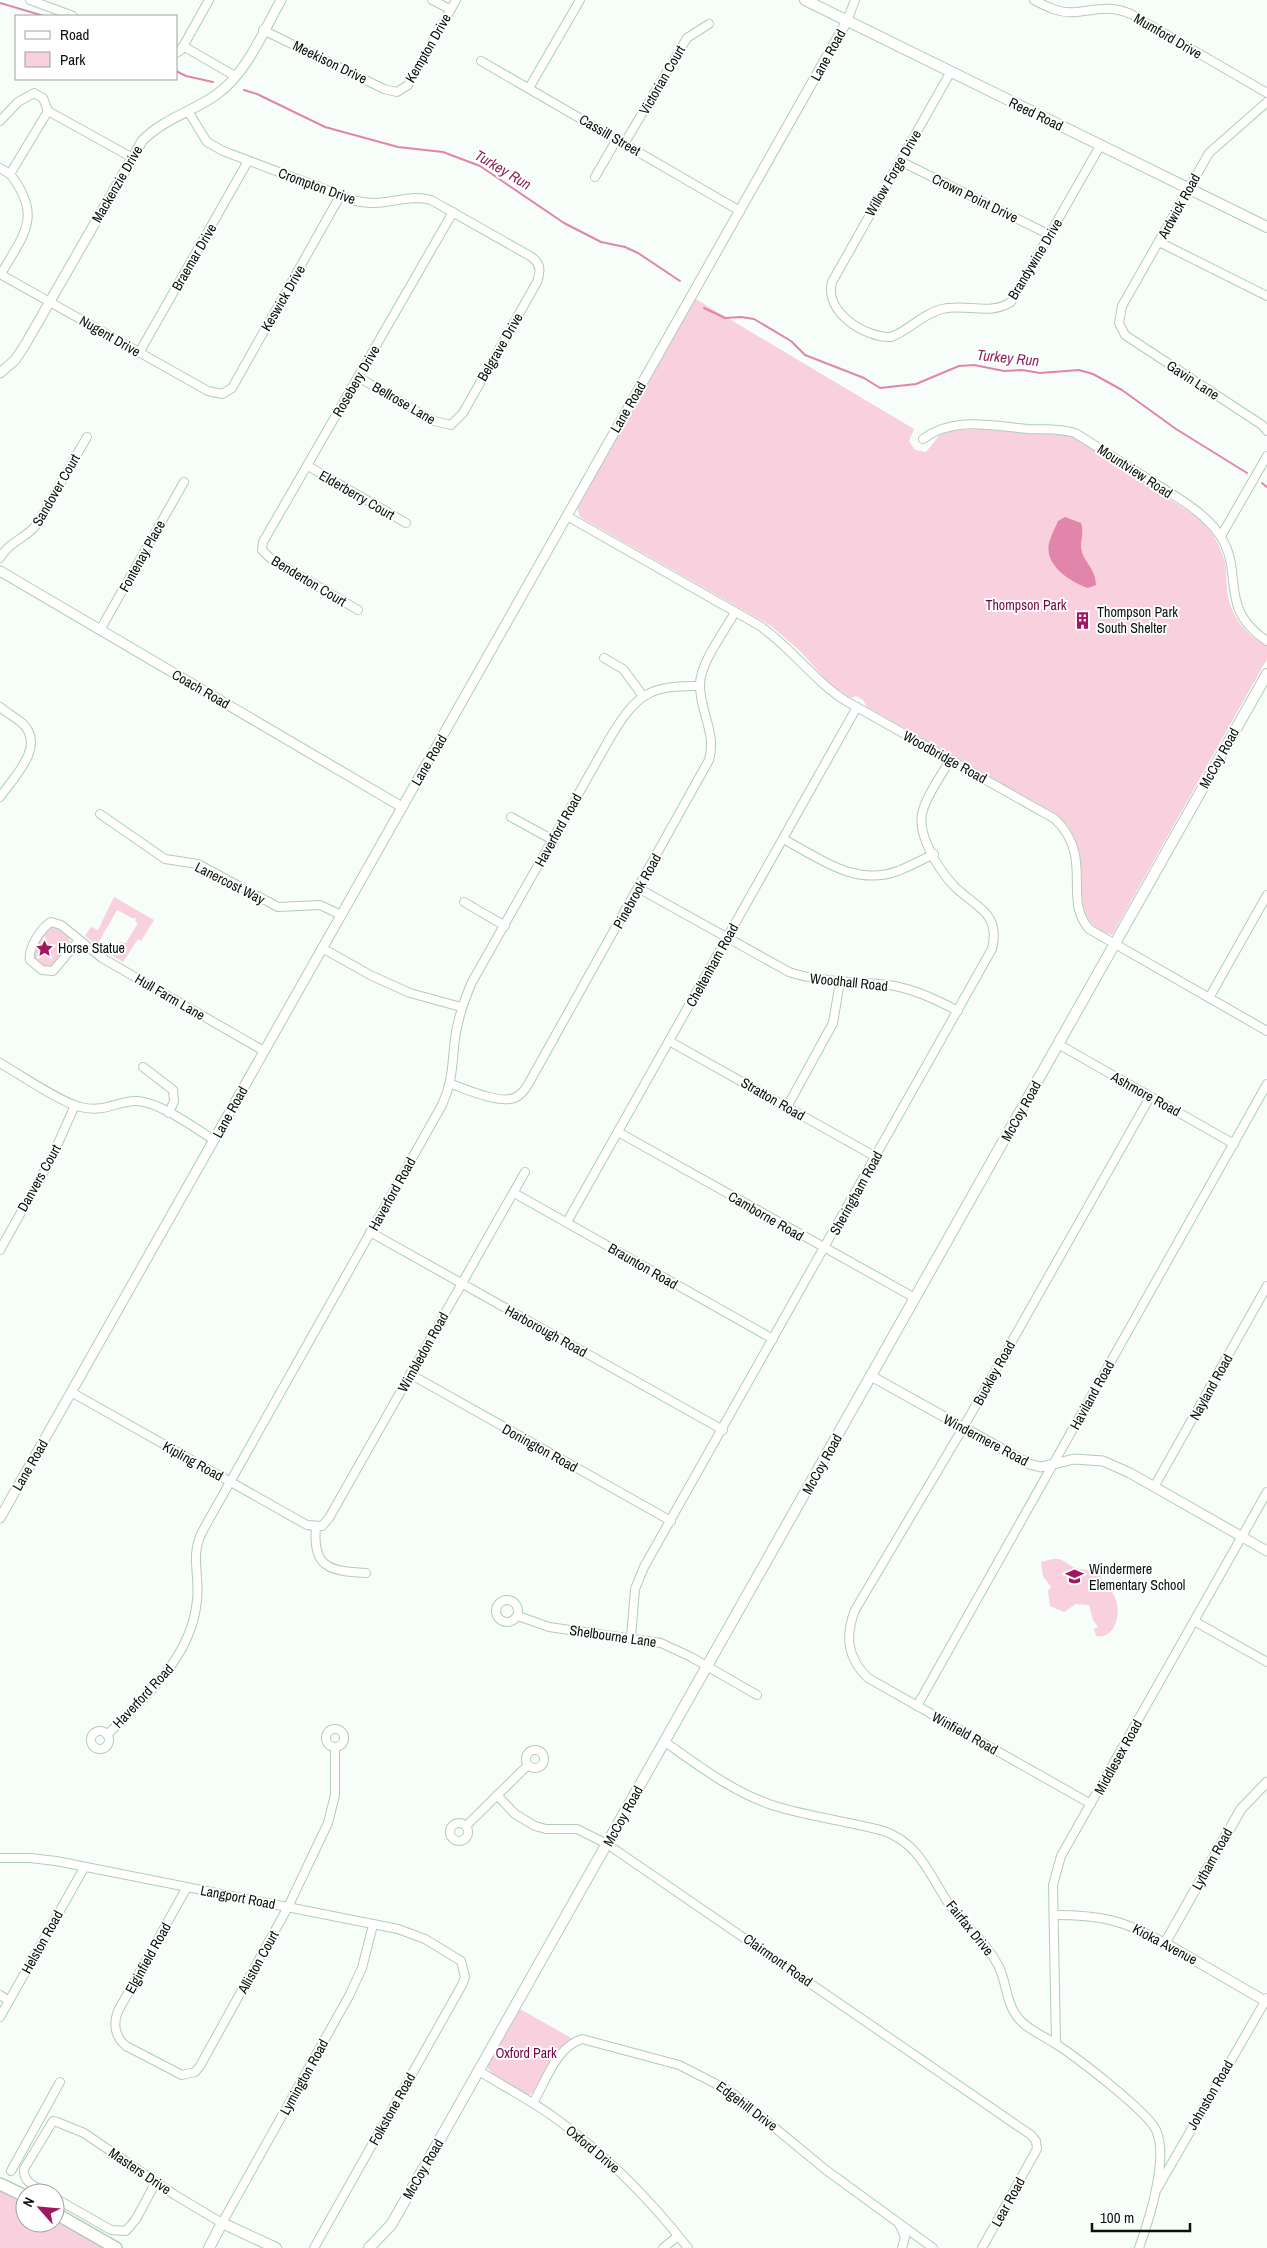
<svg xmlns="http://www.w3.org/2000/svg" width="1267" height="2248" viewBox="0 0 1267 2248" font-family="'Archivo Narrow',sans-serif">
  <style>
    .green { fill: #f9d0de }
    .water { fill: #e186aa }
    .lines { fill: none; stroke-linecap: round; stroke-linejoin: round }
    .stream { stroke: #e186aa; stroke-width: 2 }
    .minor-casing { stroke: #b0ceb6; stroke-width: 10 }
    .tertiary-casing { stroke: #b0ceb6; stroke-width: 11 }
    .secondary-casing { stroke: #b0ceb6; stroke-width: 12 }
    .primary-casing { stroke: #b0ceb6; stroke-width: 14 }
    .minor { stroke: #fff; stroke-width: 8 }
    .tertiary { stroke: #fff; stroke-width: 9 }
    .secondary { stroke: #fff; stroke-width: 10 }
    .primary { stroke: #fff; stroke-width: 11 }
    .labels { text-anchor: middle; stroke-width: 4; stroke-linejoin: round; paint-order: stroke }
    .street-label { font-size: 14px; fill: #09130b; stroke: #fff }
    .park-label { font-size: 14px; fill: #770545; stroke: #fff }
    .poi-label { font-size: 14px; fill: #09130b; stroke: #fff; text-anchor: start }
    .water-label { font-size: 15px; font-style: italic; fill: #8e2358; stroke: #fff }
  </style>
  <rect width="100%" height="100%" fill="#f7fdf8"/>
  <g class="green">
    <path d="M694 298 914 429 909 441 915 450 926 452 943 431 980 429 1031 434H1067L1078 439 1197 517C1211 529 1220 544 1225 562 1227 571 1226 580 1227 589 1230 615 1244 634 1267 646V659L1112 935 1108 933 1106 935C1058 908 1105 855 1056 814L867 707 863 700 856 696 851 698 830 684 799 650 771 626 580 517 577 507Z"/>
    <polygon points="114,897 154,920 141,941 138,939 123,962 112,955 120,942 126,943 138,923 135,921 136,918 132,918 117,910 97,945 85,936 91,927 98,930"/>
    <path d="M52 927 58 928 68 934 70 942 53 965 44 967 34 959C33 949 43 932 52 927Z"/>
    <path d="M1053 1559C1065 1557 1069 1568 1079 1569 1092 1571 1100 1568 1104 1585 1127 1598 1119 1641 1096 1636L1094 1629 1098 1627 1093 1620 1089 1605 1076 1604 1064 1612 1050 1606 1048 1591 1051 1587 1043 1576 1041 1562Z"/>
    <path d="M520 2009 573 2039C558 2050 543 2093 528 2095L495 2077 487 2067Z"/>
    <polygon points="0,2185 25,2199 25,2223 55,2223 55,2215 116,2248 0,2248"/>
  </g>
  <path class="water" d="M1065 517 1081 523C1084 532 1081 538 1081 547 1082 561 1096 568 1096 585L1088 588C1070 582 1044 565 1049 543 1051 536 1055 528 1058 521Z"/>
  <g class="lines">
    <g class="stream">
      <polyline points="0,3 44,16"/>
      <polyline points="176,71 186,76 213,82"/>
      <polyline points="244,90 257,94 325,127 398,147 443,152 480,166 564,223 601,242 625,247 638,253 680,281"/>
      <polyline points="704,308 725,318 741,317 754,319 791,341 805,355 864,378 880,388 916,384 959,366 974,365 1004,371 1022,370 1040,373 1079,370 1093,374 1122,390 1176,429 1247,473"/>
      <polyline points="1262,483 1267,487"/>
    </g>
    <defs>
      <g id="minor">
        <polyline points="30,0 73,16"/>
        <polyline points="432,0 450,9"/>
        <path d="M1034 0C1047 7 1061 14 1076 12 1099 10 1108 5 1131 14L1267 93"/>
        <polyline points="847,21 855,0"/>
        <polyline points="263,30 384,89 397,92 408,85 456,0"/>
        <polyline points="183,46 235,76"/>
        <polyline points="176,53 181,50 209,0"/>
        <polyline points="481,61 740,211"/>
        <path d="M950 73 832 282C824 312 865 338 891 337 910 330 922 314 942 309 966 303 989 316 1011 302L1100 146"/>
        <polyline points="529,88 580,0"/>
        <polyline points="1267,102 1209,153 1122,306 1119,323 1125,335 1262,425 1267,431"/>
        <path d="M188 111 207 142 223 151 356 201C387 208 404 193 431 200L530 256C541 263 541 271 537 282L463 413 451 425 434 421 358 377"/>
        <polyline points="0,121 18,102 34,93 43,98 48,111"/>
        <polyline points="624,144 687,38 709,24"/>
        <polyline points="900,161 1050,235"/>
        <polyline points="0,168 10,174"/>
        <polyline points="595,177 617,139"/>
        <polyline points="1159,242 1267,296"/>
        <polyline points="0,274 208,391 222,394 232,388 340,196"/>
        <path d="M1 274C24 234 43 216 10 174L48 111 131 157"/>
        <polyline points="139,353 248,161"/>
        <path d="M923 439C954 416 992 426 1028 429 1045 430 1058 428 1075 433 1101 449 1127 466 1153 482 1176 497 1203 511 1219 534 1246 573 1216 607 1267 641"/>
        <polyline points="308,466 406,523"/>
        <path d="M567 516 760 626C792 648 813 680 846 701L1055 819C1095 858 1062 898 1089 929L1267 1031"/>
        <polyline points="1221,536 1267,456"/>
        <path d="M0 558C9 541 26 539 37 524L87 437"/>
        <polyline points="358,610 270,558 262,550 263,542 453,212"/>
        <polyline points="100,630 184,482"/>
        <polyline points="604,658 623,669 643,696"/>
        <path d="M0 707C7 713 15 717 22 723 47 746 13 778 0 797"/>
        <polyline points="100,814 165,859 198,864 278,907 320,905 341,915"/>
        <polyline points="511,817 553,840"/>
        <path d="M783 839C820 858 854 887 898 871 910 866 922 860 934 854"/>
        <path d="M638 888 789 972C822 983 855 981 889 985 914 989 935 999 958 1011"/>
        <polyline points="464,902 505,926"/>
        <path d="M79 940 53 971 42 970 30 960C28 948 41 928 51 922L61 925 102 958 264 1051"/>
        <polyline points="322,948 372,976 410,993 461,1007"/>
        <polyline points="1209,998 1267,895"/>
        <polyline points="669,1041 876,1157"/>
        <polyline points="1058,1044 1234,1144"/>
        <path d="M0 1063C21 1075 58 1101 80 1107 106 1113 116 1101 136 1101 158 1101 195 1128 214 1140"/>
        <polyline points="143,1067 173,1090 174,1101 169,1113"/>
        <path d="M451 1084C466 1089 499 1104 514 1098 522 1095 526 1088 530 1081L709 760C717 733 699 710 700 684 700 663 725 631 735 612"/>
        <polyline points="787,1107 833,1023 840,982"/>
        <polyline points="618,1132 915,1298"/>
        <polyline points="514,1193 773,1339"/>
        <polyline points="567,1222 857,707"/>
        <polyline points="370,1232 723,1430"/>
        <polyline points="0,1250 52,1157 75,1105"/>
        <polyline points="410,1374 671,1521"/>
        <polyline points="71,1392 307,1525 322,1526 329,1518 525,1172"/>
        <polyline points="1154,1487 1267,1286"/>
        <path d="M316 1527C312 1568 330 1571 366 1573"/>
        <circle cx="507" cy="1611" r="11"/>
        <polyline points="518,1616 549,1627 661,1643 691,1657 757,1695"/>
        <polyline points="1194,1621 1267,1662"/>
        <path d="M631 1637 635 1589 644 1567 992 949C1001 912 975 907 954 886 939 870 915 833 923 810 928 793 941 776 950 760"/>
        <polyline points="917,1706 1267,1084"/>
        <circle cx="335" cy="1738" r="9"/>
        <circle cx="100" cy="1740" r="9"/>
        <path d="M107 1735C146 1696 192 1657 197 1600 200 1574 190 1557 202 1532L442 1105C453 1081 452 1064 455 1038 458 1018 464 1000 472 982L610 738C636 695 648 685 700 686"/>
        <path d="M665 1742C699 1766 734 1793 775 1806 810 1817 848 1821 884 1831 923 1845 931 1881 954 1911 969 1930 988 1944 999 1967 1007 1984 1006 2004 1019 2019 1028 2030 1044 2036 1056 2044 1076 2057 1147 2111 1156 2130 1169 2158 1149 2220 1139 2248"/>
        <circle cx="535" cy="1759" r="9"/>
        <polyline points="497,1795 515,1814 535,1826 546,1829 577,1829 607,1844 1031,2135 1036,2141 1037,2149 982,2248"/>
        <path d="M1091 1804 868 1678C847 1658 845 1636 855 1610L963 1428 1150 1097"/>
        <circle cx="459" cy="1832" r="9"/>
        <polyline points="466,1826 528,1765"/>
        <polyline points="0,1858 30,1858 56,1861 398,1929 425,1939 461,1961 465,1977 462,1985 314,2248"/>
        <path d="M187 1887 118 2011C113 2024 115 2037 126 2046L182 2075 195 2072 200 2066 288 1907 328 1823 335 1795V1747"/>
        <path d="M1054 1915C1101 1915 1123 1920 1165 1943"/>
        <polyline points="0,1995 9,2001"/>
        <polyline points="0,2017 84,1868"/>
        <polyline points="1056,2044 1053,1885 1061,1856 1267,1492"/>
        <path d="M479 2071C503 2086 528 2099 551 2115 603 2152 649 2198 688 2248"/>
        <path d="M533 2103C546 2081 556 2047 582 2039L679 2065 730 2091 826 2170 933 2248"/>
        <polyline points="11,2171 60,2082"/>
        <polyline points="1157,2189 1267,1998"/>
        <path d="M47 2193C36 2187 23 2183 24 2169L53 2121 57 2122 84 2133 175 2195 222 2223 349 1996 362 1968 373 1925"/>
        <polyline points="55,2198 111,2230 126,2231 136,2219 156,2182"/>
        <polyline points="900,2226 905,2237 902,2248"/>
        <polyline points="663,2248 678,2236"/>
      </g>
      <g id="tertiary">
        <path d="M0 373 15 360 25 345 142 141C163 119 192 112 216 95 247 73 263 32 281 0"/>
        <polyline points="0,571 402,807"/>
        <polyline points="871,1376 1029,1464 1041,1467 1074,1459 1103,1461 1130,1473 1267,1551"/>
        <polyline points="0,1518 847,21"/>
        <polyline points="1267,1782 1241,1809 1165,1943 1267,2002"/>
      </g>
      <g id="secondary">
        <polyline points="805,0 1267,227"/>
        <polyline points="209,2248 222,2223 276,2248"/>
        <polyline points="369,2248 391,2225 426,2164 1267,674"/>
      </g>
      <g id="primary">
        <polyline points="0,2184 25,2196"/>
        <polyline points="55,2213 116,2248"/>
      </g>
    </defs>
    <use href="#minor" class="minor-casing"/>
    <use href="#tertiary" class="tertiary-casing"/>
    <use href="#secondary" class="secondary-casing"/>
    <use href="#primary" class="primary-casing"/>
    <use href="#minor" class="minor"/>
    <use href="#tertiary" class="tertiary"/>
    <use href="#secondary" class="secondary"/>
    <use href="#primary" class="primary"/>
  </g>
  <defs>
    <symbol id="building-bare" viewBox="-9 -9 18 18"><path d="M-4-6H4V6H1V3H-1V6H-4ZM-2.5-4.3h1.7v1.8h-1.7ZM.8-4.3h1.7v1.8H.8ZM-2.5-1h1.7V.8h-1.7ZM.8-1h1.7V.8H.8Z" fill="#a11660" stroke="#fff" stroke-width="2.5" paint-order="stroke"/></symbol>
    <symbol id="sight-bare" viewBox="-9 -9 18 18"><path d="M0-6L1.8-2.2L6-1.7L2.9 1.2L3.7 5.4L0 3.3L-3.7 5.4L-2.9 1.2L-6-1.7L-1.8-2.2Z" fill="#a11660" stroke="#fff" stroke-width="2.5" paint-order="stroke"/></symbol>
    <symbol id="school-bare" viewBox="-9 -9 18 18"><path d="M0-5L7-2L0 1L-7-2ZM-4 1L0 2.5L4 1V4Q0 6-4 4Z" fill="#a11660" stroke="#fff" stroke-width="2.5" paint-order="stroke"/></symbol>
  </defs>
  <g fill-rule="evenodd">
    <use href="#building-bare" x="1070" y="608" width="25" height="25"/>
    <use href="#sight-bare" x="32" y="936" width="25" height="25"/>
    <use href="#school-bare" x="1062" y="1564" width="25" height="25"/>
  </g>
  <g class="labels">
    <g class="street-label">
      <text transform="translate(1168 36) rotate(30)" y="5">Mumford Drive</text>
      <text transform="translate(428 48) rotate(-60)" y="5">Kempton Drive</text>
      <text transform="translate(828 55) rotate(-61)" y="5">Lane Road</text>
      <text transform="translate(330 62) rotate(26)" y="5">Meekison Drive</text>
      <text transform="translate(662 80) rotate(-60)" y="5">Victorian Court</text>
      <text transform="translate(1036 114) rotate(26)" y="5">Reed Road</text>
      <text transform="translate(610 135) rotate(30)" y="5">Cassill Street</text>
      <text transform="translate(893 173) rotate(-60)" y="5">Willow Forge Drive</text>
      <text transform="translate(117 184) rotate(-60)" y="5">Mackenzie Drive</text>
      <text transform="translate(317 186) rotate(20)" y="5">Crompton Drive</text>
      <text transform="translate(975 198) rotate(26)" y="5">Crown Point Drive</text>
      <text transform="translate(1179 206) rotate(-61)" y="5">Ardwick Road</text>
      <text transform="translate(194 257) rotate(-60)" y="5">Braemar Drive</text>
      <text transform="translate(1035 259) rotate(-59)" y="5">Brandywine Drive</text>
      <text transform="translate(283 298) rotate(-60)" y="5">Keswick Drive</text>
      <text transform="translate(110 336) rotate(30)" y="5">Nugent Drive</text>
      <text transform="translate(500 347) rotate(-60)" y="5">Belgrave Drive</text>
      <text transform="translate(1193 380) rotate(33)" y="5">Gavin Lane</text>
      <text transform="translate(356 381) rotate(-60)" y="5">Rosebery Drive</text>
      <text transform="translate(404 403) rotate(30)" y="5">Bellrose Lane</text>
      <text transform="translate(628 407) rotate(-60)" y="5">Lane Road</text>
      <text transform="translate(1135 471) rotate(33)" y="5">Mountview Road</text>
      <text transform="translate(56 490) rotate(-60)" y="5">Sandover Court</text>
      <text transform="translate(357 495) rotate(30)" y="5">Elderberry Court</text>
      <text transform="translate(142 556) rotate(-61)" y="5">Fontenay Place</text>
      <text transform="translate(309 581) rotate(31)" y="5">Benderton Court</text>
      <text transform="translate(201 689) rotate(30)" y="5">Coach Road</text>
      <text transform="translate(945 757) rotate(29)" y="5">Woodbridge Road</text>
      <text transform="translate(1219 758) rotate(-61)" y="5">McCoy Road</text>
      <text transform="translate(429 760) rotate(-60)" y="5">Lane Road</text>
      <text transform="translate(558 830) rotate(-61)" y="5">Haverford Road</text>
      <text transform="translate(230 883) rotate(27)" y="5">Lanercost Way</text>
      <text transform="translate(637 891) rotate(-61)" y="5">Pinebrook Road</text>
      <text transform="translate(712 965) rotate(-61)" y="5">Cheltenham Road</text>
      <text transform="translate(849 982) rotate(6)" y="5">Woodhall Road</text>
      <text transform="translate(170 997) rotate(30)" y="5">Hull Farm Lane</text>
      <text transform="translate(1146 1094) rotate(29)" y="5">Ashmore Road</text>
      <text transform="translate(773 1099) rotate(30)" y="5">Stratton Road</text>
      <text transform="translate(1021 1111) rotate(-61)" y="5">McCoy Road</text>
      <text transform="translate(230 1112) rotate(-61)" y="5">Lane Road</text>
      <text transform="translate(39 1178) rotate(-61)" y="5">Danvers Court</text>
      <text transform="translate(856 1193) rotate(-61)" y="5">Sheringham Road</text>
      <text transform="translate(392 1194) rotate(-61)" y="5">Haverford Road</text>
      <text transform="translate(766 1216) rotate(30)" y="5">Camborne Road</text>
      <text transform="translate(643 1266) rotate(30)" y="5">Braunton Road</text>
      <text transform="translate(546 1331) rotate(29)" y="5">Harborough Road</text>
      <text transform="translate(423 1352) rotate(-61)" y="5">Wimbledon Road</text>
      <text transform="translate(994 1373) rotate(-61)" y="5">Buckley Road</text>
      <text transform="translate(1211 1387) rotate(-61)" y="5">Nayland Road</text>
      <text transform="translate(1092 1395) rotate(-61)" y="5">Haviland Road</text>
      <text transform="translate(986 1440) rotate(28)" y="5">Windermere Road</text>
      <text transform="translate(540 1448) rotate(29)" y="5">Donington Road</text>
      <text transform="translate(193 1461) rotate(29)" y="5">Kipling Road</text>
      <text transform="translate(822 1464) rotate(-61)" y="5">McCoy Road</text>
      <text transform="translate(30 1465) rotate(-60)" y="5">Lane Road</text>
      <text transform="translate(613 1636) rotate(8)" y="5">Shelbourne Lane</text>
      <text transform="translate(143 1696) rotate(-47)" y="5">Haverford Road</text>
      <text transform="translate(965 1733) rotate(29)" y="5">Winfield Road</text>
      <text transform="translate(1118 1757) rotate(-61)" y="5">Middlesex Road</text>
      <text transform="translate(623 1816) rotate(-61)" y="5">McCoy Road</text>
      <text transform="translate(1212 1859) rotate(-61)" y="5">Lytham Road</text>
      <text transform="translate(238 1897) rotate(11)" y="5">Langport Road</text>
      <text transform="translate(970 1928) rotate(51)" y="5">Fairfax Drive</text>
      <text transform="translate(42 1942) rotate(-61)" y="5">Helston Road</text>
      <text transform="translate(1165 1944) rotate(28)" y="5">Kioka Avenue</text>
      <text transform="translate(148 1958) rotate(-61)" y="5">Elginfield Road</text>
      <text transform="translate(778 1960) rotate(35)" y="5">Clairmont Road</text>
      <text transform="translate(258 1962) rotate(-61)" y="5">Alliston Court</text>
      <text transform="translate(304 2077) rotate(-61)" y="5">Lymington Road</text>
      <text transform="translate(1210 2095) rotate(-60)" y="5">Johnston Road</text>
      <text transform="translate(747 2106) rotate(37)" y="5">Edgehill Drive</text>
      <text transform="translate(392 2109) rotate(-61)" y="5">Folkstone Road</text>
      <text transform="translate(593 2149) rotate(40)" y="5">Oxford Drive</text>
      <text transform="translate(423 2169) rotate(-60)" y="5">McCoy Road</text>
      <text transform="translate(140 2171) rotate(34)" y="5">Masters Drive</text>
      <text transform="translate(1008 2202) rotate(-61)" y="5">Lear Road</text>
    </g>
    <g class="park-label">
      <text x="1026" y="610">Thompson Park</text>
      <text x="526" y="2058">Oxford Park</text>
    </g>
    <g class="poi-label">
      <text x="1097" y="617">Thompson Park<tspan x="1097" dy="16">South Shelter</tspan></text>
      <text x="58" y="953">Horse Statue</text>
      <text x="1089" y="1574">Windermere<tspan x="1089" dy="16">Elementary School</tspan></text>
    </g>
    <g class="water-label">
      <text transform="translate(503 170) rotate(31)" y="5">Turkey Run</text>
      <text transform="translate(1008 358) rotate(6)" y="5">Turkey Run</text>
    </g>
  </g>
  <rect x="15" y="15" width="162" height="65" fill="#ffffff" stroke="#9da19d"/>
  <rect x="25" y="31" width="25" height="8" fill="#ffffff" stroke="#9da19d"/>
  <text x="60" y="40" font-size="15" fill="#09130b">Road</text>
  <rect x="25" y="52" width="25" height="15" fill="#f9d0de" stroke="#9da19d"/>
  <text x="60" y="65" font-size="15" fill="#09130b">Park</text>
  <g transform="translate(40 2208) rotate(297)"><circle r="24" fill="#ffffff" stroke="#9da19d"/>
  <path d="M0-4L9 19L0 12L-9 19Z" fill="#a11660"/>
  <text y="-8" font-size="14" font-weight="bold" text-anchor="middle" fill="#09130b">N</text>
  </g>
  <path d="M1092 2223v8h98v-8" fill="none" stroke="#09130b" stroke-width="2.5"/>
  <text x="1100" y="2223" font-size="15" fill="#09130b" stroke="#ffffff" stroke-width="4" paint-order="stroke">100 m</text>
</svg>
